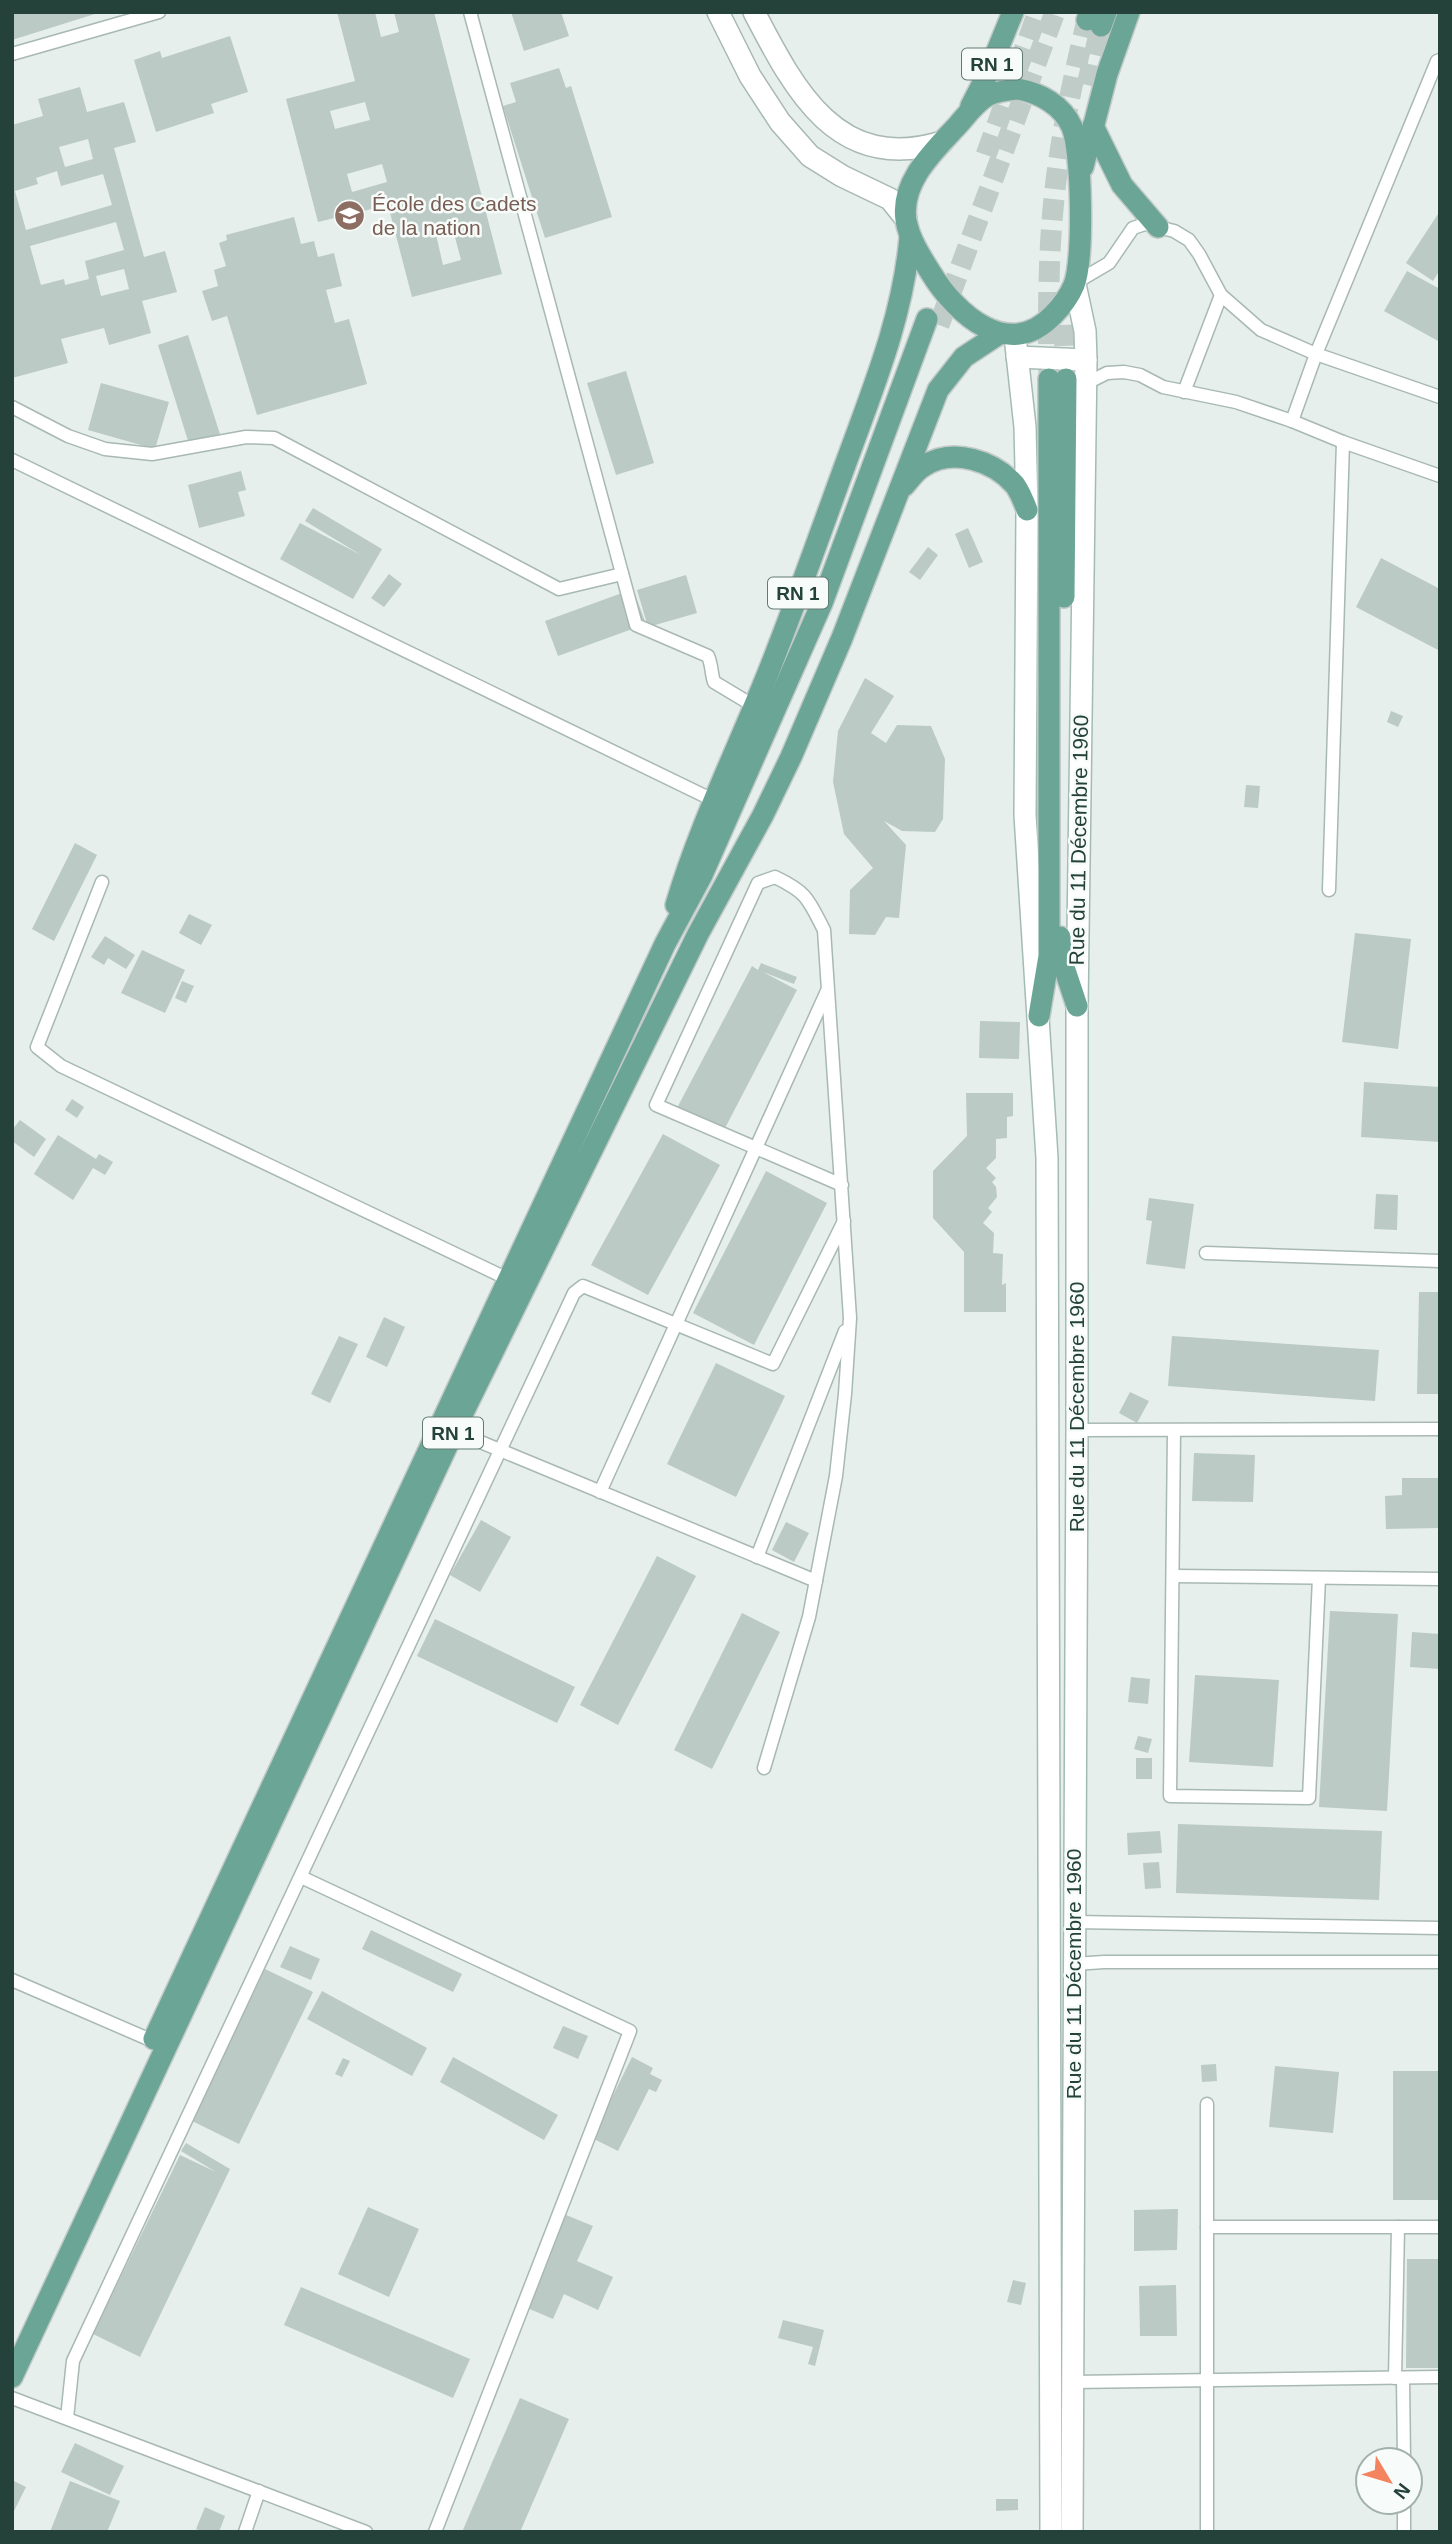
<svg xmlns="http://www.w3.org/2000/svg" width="1452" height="2544" viewBox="0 0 1452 2544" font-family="Helvetica,sans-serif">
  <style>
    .building { fill: #bbcac4; fill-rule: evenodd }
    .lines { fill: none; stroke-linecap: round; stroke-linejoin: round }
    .primary-tunnel { stroke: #bfccc8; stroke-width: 21; stroke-dasharray: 21 10; stroke-linecap: butt }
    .service-casing { stroke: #a8b8b2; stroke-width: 15 }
    .tertiary-casing { stroke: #a8b8b2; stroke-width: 24 }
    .secondary-casing { stroke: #a4bbb3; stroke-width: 24 }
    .primary-casing { stroke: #c2cac8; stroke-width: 24 }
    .service { stroke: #fff; stroke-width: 12 }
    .tertiary { stroke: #fff; stroke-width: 21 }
    .secondary { stroke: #fff; stroke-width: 21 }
    .primary { stroke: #6aa596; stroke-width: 21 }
    .labels { text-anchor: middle; stroke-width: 5; stroke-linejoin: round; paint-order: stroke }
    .shield { fill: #f7fbf9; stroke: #637a73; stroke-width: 2 }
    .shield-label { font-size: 19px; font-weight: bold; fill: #24423a }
    .education-label { font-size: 21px; fill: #785e54; stroke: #f7fbf9; text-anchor: start }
    .street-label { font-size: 21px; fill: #24423a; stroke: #f7fbf9 }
  </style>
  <rect width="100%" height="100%" fill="#e6efeb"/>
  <g class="building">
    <polygon points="12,12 98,12 98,13 12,40"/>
    <path d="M337 12H375L381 37 399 32 394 12H434L502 274 412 297 388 205 318 222 286 99 355 81ZM365 102 370 120 335 129 330 111ZM382 164 387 182 352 192 347 174ZM451 222 461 260 443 265 434 226Z"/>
    <polygon points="511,12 561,12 569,36 524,51"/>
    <polygon points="230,36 248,92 211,104 214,113 156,132 134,60 160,51 162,58"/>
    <polygon points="559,68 566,88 571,86 612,217 545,238 503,106 516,102 510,83"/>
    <path d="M80 87 87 112 124 102 136 142 114 148 144 257 165 251 177 292 142 301 151 333 109 345 104 328 61 339 68 363 12 378V125L43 116 38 99ZM88 139 93 159 65 167 59 147ZM57 171 61 186 103 174 112 205 26 230 15 191 38 184 36 178ZM116 222 124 250 85 261 89 279 65 285 64 279 41 285 30 246ZM124 269 129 289 101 296 96 276Z"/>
    <polygon points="1440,211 1440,270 1433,281 1406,263"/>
    <polygon points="294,217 301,244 314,241 318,257 334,253 342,286 326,290 335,323 349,319 367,384 257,415 227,316 212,321 202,291 218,286 214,270 226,266 219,243 227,240 226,235"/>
    <polygon points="1407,271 1440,289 1440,342 1384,311"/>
    <polygon points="188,335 220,434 189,444 158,345"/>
    <polygon points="626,371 654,463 616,475 587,383"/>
    <polygon points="101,383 169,402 155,449 88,430"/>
    <polygon points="241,471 246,490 238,492 245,516 199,528 188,485"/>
    <polygon points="313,508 382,549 353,599 280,559 300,523 361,555 305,521"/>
    <polygon points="968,528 983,562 969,568 955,534"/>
    <polygon points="928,547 938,555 920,580 909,572"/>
    <polygon points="1381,558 1440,589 1440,651 1356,607"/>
    <polygon points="389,574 402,584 384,607 371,598"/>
    <polygon points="686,575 697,613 648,627 637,590"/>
    <polygon points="633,589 646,624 558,656 545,621"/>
    <polygon points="865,678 894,696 871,733 886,743 897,725 931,726 945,759 943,819 935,832 902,831 884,821 906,845 899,918 886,917 875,935 849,934 850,890 873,868 844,834 833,782 838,731"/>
    <polygon points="1391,711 1403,716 1398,727 1387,722"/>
    <polygon points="1246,785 1260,786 1258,808 1244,807"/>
    <polygon points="75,843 97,855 54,941 32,929"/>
    <polygon points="189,914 212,925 201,945 179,933"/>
    <polygon points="1355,933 1411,939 1398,1049 1342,1042"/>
    <polygon points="105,936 135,955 126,969 108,958 104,965 91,957"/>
    <polygon points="142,950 185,970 165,1013 121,993"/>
    <polygon points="761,963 797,977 794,984 763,972 797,990 723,1132 677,1108 752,966 758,970"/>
    <polygon points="182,981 194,986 186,1003 175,998"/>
    <polygon points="980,1021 1020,1022 1019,1059 979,1058"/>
    <polygon points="1364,1082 1440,1087 1440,1142 1361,1137"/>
    <polygon points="966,1093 1013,1093 1013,1116 1007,1117 1007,1138 996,1139 996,1158 986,1168 996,1178 992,1182 996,1187 997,1197 988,1208 992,1212 983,1223 994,1233 993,1253 1003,1254 1002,1285 1006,1283 1006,1312 964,1312 964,1252 933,1218 933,1171 967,1136"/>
    <polygon points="72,1099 84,1107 77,1118 65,1110"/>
    <polygon points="20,1120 46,1139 34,1157 12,1141 12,1130"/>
    <polygon points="663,1134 720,1165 648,1295 591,1265"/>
    <polygon points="58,1135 96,1159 99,1154 113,1162 105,1175 93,1168 73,1200 34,1174"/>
    <polygon points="766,1171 827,1203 754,1345 693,1313"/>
    <polygon points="1376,1194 1398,1195 1397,1230 1374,1229"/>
    <polygon points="1149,1198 1194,1204 1185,1269 1146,1264 1152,1221 1146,1220"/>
    <polygon points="1419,1292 1440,1292 1440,1394 1417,1394"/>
    <polygon points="384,1317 405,1327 387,1367 366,1357"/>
    <polygon points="339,1336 358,1344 330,1403 311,1394"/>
    <polygon points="1172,1336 1379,1350 1375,1401 1168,1386"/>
    <polygon points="716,1363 785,1396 736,1497 667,1464"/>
    <polygon points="1130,1392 1149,1401 1137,1423 1119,1413"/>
    <polygon points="1194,1453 1255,1455 1253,1502 1192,1501"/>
    <polygon points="1402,1478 1440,1478 1440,1528 1386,1529 1385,1496 1402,1495"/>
    <polygon points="481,1520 511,1537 480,1592 450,1575"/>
    <polygon points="786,1522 809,1533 794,1562 772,1550"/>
    <polygon points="657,1556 696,1576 618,1725 580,1705"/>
    <polygon points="1330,1611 1398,1614 1387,1811 1319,1807"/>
    <polygon points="742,1613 780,1632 712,1769 674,1750"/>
    <polygon points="435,1619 575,1687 557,1723 417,1656"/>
    <polygon points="1412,1632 1440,1634 1440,1669 1410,1667"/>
    <polygon points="1195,1675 1279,1680 1273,1767 1189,1762"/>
    <polygon points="1131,1677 1150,1679 1148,1704 1128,1702"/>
    <polygon points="1138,1736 1152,1739 1148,1753 1134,1749"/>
    <rect x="1136" y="1758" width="16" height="21"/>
    <polygon points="1178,1824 1382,1831 1379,1900 1176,1893"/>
    <polygon points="1160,1831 1162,1853 1128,1855 1127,1833"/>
    <polygon points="1159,1862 1161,1888 1145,1889 1143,1863"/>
    <polygon points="371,1930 462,1974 453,1992 362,1949"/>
    <polygon points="290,1946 320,1959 311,1980 280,1967"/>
    <polygon points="265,1969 313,1992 239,2144 192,2121"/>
    <polygon points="322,1991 427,2048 412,2076 307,2019"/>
    <polygon points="563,2026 588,2036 578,2059 553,2048"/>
    <polygon points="453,2057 558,2115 544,2140 440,2082"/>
    <polygon points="632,2057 653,2068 650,2074 662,2080 656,2092 649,2089 618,2151 592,2138"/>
    <polygon points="343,2058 350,2061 342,2077 335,2074"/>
    <polygon points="1216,2064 1217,2081 1202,2082 1201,2065"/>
    <polygon points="1275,2066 1339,2072 1333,2133 1269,2127"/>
    <rect x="1393" y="2071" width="47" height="129"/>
    <polygon points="186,2143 230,2169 140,2357 93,2334 180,2155 216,2172 181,2151"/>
    <polygon points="368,2207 419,2229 389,2297 338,2274"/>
    <polygon points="1178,2209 1177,2250 1134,2251 1134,2210"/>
    <polygon points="566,2215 593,2226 577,2261 613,2277 598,2310 564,2294 553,2319 525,2307"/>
    <polygon points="1407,2259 1440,2259 1440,2368 1406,2368"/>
    <polygon points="1013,2280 1026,2283 1021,2305 1007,2302"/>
    <polygon points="1176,2285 1177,2336 1140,2336 1139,2286"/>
    <polygon points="301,2287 470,2359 453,2398 284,2325"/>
    <polygon points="783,2320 824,2330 815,2366 808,2364 813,2347 778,2338"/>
    <polygon points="520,2398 569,2419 520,2532 462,2532"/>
    <polygon points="75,2443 124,2466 110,2495 61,2472"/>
    <polygon points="12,2480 26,2487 12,2515"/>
    <polygon points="70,2481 120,2501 107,2532 50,2532"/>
    <polygon points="996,2499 1018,2499 1018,2510 996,2511"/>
    <polygon points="205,2507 225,2516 219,2532 202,2532 196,2529"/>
  </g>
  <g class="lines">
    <g class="primary-tunnel">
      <polyline points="1087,85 1101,26"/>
      <polyline points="986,155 1038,12"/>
      <polyline points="1063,294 1066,377"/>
      <polyline points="939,325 1055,12"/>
      <path d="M1049 375C1048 316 1048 257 1054 199 1060 138 1073 79 1087 20"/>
    </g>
    <defs>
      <g id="service">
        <path d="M470 12 636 625 708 656C712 665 711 673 714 682L754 706"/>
        <polyline points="12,54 159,12"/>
        <polyline points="1075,283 1109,263 1133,228 1145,224 1158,227 1174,231 1189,240 1199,254 1221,295 1261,330 1316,354 1440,397"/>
        <polyline points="1085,384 1107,373 1124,372 1140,375 1163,387 1236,402 1292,421 1343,442 1440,476"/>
        <polyline points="1184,392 1221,295"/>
        <polyline points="12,407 68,436 105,449 152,454 246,437 274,438 559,589 622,574"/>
        <polyline points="1292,421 1316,354 1437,61 1440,60"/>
        <polyline points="12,460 713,800"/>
        <polyline points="102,882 37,1047 61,1066 508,1279"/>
        <polyline points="1329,890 1343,442"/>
        <polyline points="1206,1253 1440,1261"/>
        <polyline points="1077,1430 1440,1429"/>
        <polyline points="454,1431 816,1581"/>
        <polyline points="1174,1431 1170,1796 1309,1798 1319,1578"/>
        <polyline points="600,1492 827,991"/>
        <polyline points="757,1557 845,1331"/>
        <polyline points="1174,1576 1440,1579"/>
        <path d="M764 1768 809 1617 836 1476 845 1394 850 1318 824 930C808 899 808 893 775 877L758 883 656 1105 842 1185"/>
        <polyline points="301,1877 630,2031 435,2532"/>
        <polyline points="1074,1922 1440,1928"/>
        <polyline points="1074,1964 1104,1962 1440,1962"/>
        <polyline points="12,1980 153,2041"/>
        <polyline points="1207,2104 1207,2532"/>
        <polyline points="1207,2227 1440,2227"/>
        <polyline points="1395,2378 1398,2227"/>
        <polyline points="1403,2378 1404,2460"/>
        <polyline points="1072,2382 1440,2377"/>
        <polyline points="12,2398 366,2532"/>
        <polyline points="67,2418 73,2361 574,1293 583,1286 773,1364 844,1221"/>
        <polyline points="1404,2502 1404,2532"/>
        <polyline points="245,2532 259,2491"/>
      </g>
      <g id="tertiary">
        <polyline points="718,12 750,76 780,122 810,156 842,176 890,199 906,219"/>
        <path d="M754 12C795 91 838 174 942 142"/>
      </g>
      <g id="secondary">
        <polyline points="1015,336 1025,427 1027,510 1025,815 1047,1158 1051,2532"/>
        <polyline points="1017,357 1086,360"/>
        <polyline points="1072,2532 1077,1430 1077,1006 1086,360 1085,331 1075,284"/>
      </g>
      <g id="primary">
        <polyline points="1087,20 1090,12"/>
        <polyline points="1101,26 1106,12"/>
        <path d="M1018 89C1040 93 1062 105 1072 127 1082 152 1084 260 1074 285 1069 297 1062 306 1053 315 1009 362 956 314 931 273 921 257 909 239 906 220 900 182 934 151 957 126 966 116 975 103 987 96 996 91 1008 90 1018 89Z"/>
        <polyline points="971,106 988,73 1013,12"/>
        <polyline points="1093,126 1122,185 1158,227"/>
        <polyline points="1083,167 1107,74 1129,12"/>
        <path d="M904 486C910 479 916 470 924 466 953 447 994 461 1015 485 1020 492 1024 502 1027 510"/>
        <polyline points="1064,597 1066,379"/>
        <path d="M676 905C700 824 737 751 768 673 796 603 821 531 847 460 874 386 903 316 910 237"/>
        <polyline points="1060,937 1062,961 1077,1006"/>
        <polyline points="1039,1016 1049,956 1049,379"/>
        <polyline points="154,2039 665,944 702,875 822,603 927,319"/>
        <polyline points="12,2377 454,1431 698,934 763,815 791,757 842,638 938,390 964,357 999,334"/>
      </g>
    </defs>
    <use href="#service" class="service-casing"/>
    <use href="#tertiary" class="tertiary-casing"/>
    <use href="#secondary" class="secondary-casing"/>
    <use href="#primary" class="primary-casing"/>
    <use href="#service" class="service"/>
    <use href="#tertiary" class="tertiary"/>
    <use href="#secondary" class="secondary"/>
    <use href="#primary" class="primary"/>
  </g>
  <defs>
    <symbol id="school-disc" viewBox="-11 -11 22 22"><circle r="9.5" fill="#8d6e63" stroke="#f7fbf9"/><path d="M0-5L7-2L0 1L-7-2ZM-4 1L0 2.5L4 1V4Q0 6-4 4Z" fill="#fff"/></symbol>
  </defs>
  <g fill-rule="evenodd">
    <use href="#school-disc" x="332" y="198" width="35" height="35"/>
  </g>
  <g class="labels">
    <g class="shield">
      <rect x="962" y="48.5" width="60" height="31" rx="5"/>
      <rect x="768" y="577.5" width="60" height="31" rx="5"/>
      <rect x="423" y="1417.5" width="60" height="31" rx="5"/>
    </g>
    <g class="shield-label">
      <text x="992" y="71">RN 1</text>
      <text x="798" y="600">RN 1</text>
      <text x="453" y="1440">RN 1</text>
    </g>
    <g class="education-label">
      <text x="372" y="211">École des Cadets<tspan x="372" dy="24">de la nation</tspan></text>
    </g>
    <g class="street-label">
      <text transform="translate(1079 840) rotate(-89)" y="7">Rue du 11 Décembre 1960</text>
      <text transform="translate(1077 1407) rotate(-90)" y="7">Rue du 11 Décembre 1960</text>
      <text transform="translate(1074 1974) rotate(-90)" y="7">Rue du 11 Décembre 1960</text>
    </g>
  </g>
  <rect width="1452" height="2544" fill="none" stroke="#24423a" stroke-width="28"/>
  <g transform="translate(1389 2481) rotate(128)"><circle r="33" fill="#f7fbf9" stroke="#a3b1ad" stroke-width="2"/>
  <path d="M0-5L12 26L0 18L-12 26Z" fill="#f4845f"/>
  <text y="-10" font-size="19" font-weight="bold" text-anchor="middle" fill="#24423a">N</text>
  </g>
</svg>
